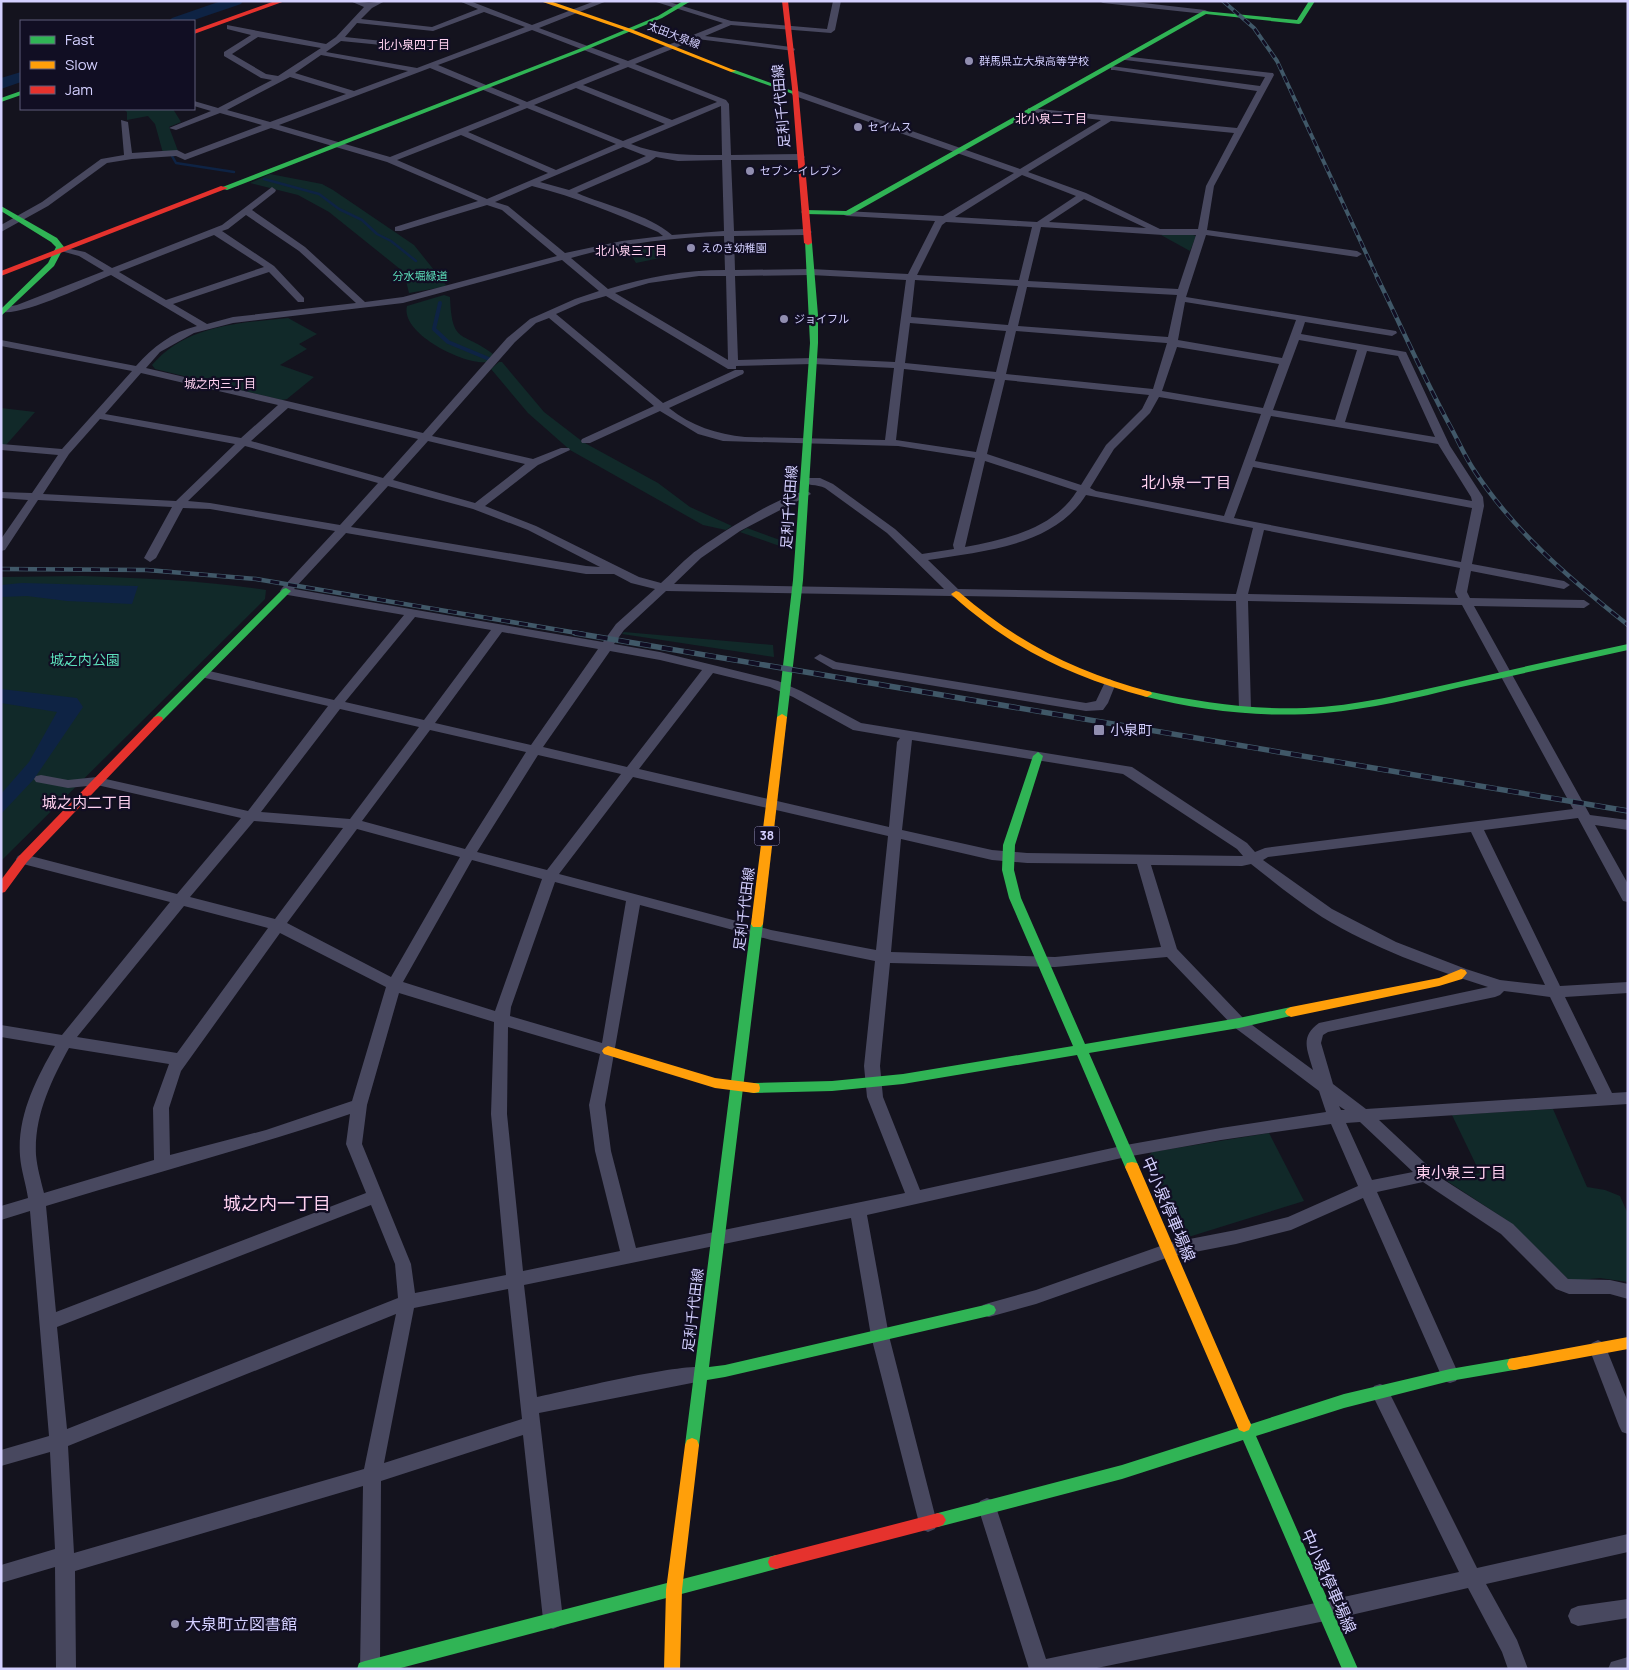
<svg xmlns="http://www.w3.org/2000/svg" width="1629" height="1670" viewBox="0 0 1629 1670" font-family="Manrope,'Noto Sans JP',sans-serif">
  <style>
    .green { fill: #112929 }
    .water { fill: #0e2344 }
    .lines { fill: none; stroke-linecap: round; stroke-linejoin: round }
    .stream-far1 { stroke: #0e2344; stroke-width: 2.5 }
    .stream { stroke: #0e2344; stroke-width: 4 }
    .river { fill: #0e2344; fill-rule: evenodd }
    .street { fill: #48485f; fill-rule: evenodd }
    .fast { fill: #30b455; fill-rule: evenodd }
    .slow { fill: #ff9f0a; fill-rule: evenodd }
    .jam { fill: #e5322d; fill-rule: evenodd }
    .rail-far2-casing { stroke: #405868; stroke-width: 4 }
    .rail-far1-casing { stroke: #405868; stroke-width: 4.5 }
    .rail-casing { stroke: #405868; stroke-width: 5.5 }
    .rail-far2 { stroke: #110e23; stroke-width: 2.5; stroke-dasharray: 7; stroke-linecap: butt }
    .rail-far1 { stroke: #110e23; stroke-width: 3; stroke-dasharray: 9; stroke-linecap: butt }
    .rail { stroke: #110e23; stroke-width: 4; stroke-dasharray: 11; stroke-linecap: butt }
    .poi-dot { fill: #918eb0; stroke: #110e23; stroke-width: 2 }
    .labels { text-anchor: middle; stroke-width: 4.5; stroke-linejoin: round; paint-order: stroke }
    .far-street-label { font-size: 11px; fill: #d4d0ff; stroke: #110e23 }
    .far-poi-label { font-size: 11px; fill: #d4d0ff; stroke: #110e23; text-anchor: start }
    .far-park-label { font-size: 11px; fill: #5cdfbb; stroke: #110e23 }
    .far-neighbourhood-label { font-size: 12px; fill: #ffd2f0; stroke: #110e23 }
    .shield { fill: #110e23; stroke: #9a96bd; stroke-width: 1 }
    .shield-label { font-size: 12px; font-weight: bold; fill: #d4d0ff }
    .street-label { font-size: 14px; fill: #d4d0ff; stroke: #110e23 }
    .park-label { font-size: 14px; fill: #5cdfbb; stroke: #110e23 }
    .poi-label { font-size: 14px; fill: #d4d0ff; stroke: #110e23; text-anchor: start }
    .neighbourhood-label { font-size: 15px; fill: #ffd2f0; stroke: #110e23 }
    .near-street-label { font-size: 16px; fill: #d4d0ff; stroke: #110e23 }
    .near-poi-label { font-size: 16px; fill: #d4d0ff; stroke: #110e23; text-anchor: start }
    .near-neighbourhood-label { font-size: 18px; fill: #ffd2f0; stroke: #110e23 }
  </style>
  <rect width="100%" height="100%" fill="#14131e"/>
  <g class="green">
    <polygon points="124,109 173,109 181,122 169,127 178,151 163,153 155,124 148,116 127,120 127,112"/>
    <polygon points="270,174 322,184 333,190 414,245 446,285 443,287 409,293 405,277 400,269 329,212 298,195 250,183"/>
    <polygon points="1190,234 1196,236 1190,251 1161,235"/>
    <polygon points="651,244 660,258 636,263 627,248"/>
    <path d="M444 295 450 297C452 346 462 330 493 354L488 362C466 366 400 334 407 306Z"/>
    <path d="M288 318 317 334 299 344 307 349 280 365 314 377 287 399 282 400 155 369 152 365C186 325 239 323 288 318Z"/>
    <polygon points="499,362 502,362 544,412 583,442 658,483 690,507 732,526 726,530 703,525 570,450 528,413 491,369"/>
    <polygon points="1,408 35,412 6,445 1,445"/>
    <polygon points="747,528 788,543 788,549 740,532"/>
    <path d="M82 576C144 578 205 581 266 590L265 599 1 861V577Z"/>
    <polygon points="624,632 773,645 774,657 622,634"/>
    <polygon points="1553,1109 1587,1187 1605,1190 1620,1196 1628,1214 1628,1282 1600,1278 1570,1281 1508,1221 1447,1181 1480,1173 1452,1115"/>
    <polygon points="1269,1133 1304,1201 1182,1239 1146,1159 1152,1152"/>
  </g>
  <g class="water">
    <polygon points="22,583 137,586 138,586 132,604 67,601 27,596 1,597 1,585"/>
    <polygon points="1,689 77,698 83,707 34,779 1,814 1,794 29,762 57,712 1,703"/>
  </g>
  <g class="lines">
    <g class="stream-far1">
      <polyline points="172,156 176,163 234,172"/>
      <polyline points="264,179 319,194 339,209 362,220 377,234 391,241 416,261"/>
    </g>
    <polyline class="stream" points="440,303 434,329 448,342 489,359"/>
    <g class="river">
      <polygon points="221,1 243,1 241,4 191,21 169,21 172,18"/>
      <polygon points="21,72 21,82 1,89 1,78"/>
    </g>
    <g class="street">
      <path d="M350 1 369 3 385 1 372 8 361 19 432 27 478 9 459 1H470L532 25 595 1H607L539 28 628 61 723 23 653 1H666L731 21 827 29 833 1H841L835 30 831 33 731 25 705 36 791 47 795 49 794 51 697 39 635 64 726 100 729 104 731 155 801 154 805 157 801 160H731L734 231 807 229 812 232 807 235 734 236 735 270 811 269 908 274 935 221 847 216 844 215V211L943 216 1014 173 792 95V91H798L1020 169 1101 120 1031 112H1028V108L1237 128 1257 91 1114 70H1111V66L1260 86 1265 77 1125 60H1122V56L1273 73 1274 75 1214 186 1207 230 1357 251 1362 254 1357 257 1206 235 1186 297 1396 331 1397 333 1392 336 1305 322 1301 334 1406 352 1450 446 1483 497 1484 506 1472 564 1564 581 1570 585 1564 589 1471 571 1467 592 1470 598 1584 600 1590 604 1584 608 1474 606 1590 815 1628 820V830L1595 825 1628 884V902L1623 901 1578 818 1484 830 1560 986 1628 982V993L1565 997 1612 1093 1628 1092V1104L1379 1120 1441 1178 1513 1224 1568 1279 1610 1280 1628 1284V1299L1610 1294H1569L1556 1289 1501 1234 1423 1182 1377 1192 1459 1375 1456 1381 1450 1383 1444 1381 1441 1375 1363 1198 1291 1230 1236 1244 1169 1257 1036 1304 989 1317 983 1315 980 1310 983 1305 989 1303 1036 1290 1169 1243 1236 1230 1288 1217 1358 1186 1331 1124 1221 1140 1126 1157 867 1215 889 1336 937 1523 935 1529 928 1532 921 1529 919 1523 871 1336 851 1218 524 1285 537 1397C566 1391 687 1361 707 1368L710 1374 707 1380 539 1413 563 1619 560 1626 553 1629 546 1626 543 1619 523 1435 381 1481 380 1669H360L363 1486 75 1571 76 1669H56L55 1567 1 1583V1565L55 1549 50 1452 1 1466V1450L49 1436 30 1211 1 1220V1206L28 1198C26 1184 21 1170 20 1156 17 1116 36 1079 55 1046L1 1037V1025L62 1035 170 902 23 864 18 862 16 859 18 856 23 854 177 894 241 818 97 785 68 788 36 782 34 779 36 776 41 775 68 780 97 777 248 811 328 706 201 677 199 674 201 671 205 670 334 700 404 615 282 594 280 591 282 588 335 531 210 509 183 508 156 558 150 562 144 558 172 507 38 500 5 550 1 551V539L28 500 1 498V492L32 493 58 455 1 450V444L62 449 132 371 1 346V340L136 366C153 347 172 332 197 326L111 275C89 284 22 316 2 312L1 308 17 305 104 271 79 256 61 251V247L85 252 112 268 222 225 272 187 276 190 275 192 252 210 305 247 365 302 403 297 557 256 502 210 487 205 401 231H395V227L478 201 387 162 271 128 185 160 176 156 132 159 107 163 48 206 1 232V225L42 202 101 159 124 155 121 120 128 122 132 153 177 150 185 154 262 125 220 113 176 130 169 128 211 111 194 106V101L218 108 272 80 261 78 224 56V52L251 35 227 29V25L326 44 336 37 364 7ZM484 12 525 27 417 68 326 52 341 41 432 50V46H429L345 37 357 23 433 31ZM532 30 620 64 527 102 438 65ZM258 37 321 48 278 76 266 74 232 54ZM321 55 408 71 354 91 295 73ZM628 67 715 101 717 102 672 120 583 85ZM430 68 520 105 390 157 279 125ZM290 77 346 94 270 122 227 110ZM576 88 665 124 623 141 534 105ZM721 106 722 155C691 155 661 156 631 144ZM527 108 616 144 556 170 468 132ZM1111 121 1234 133 1206 186 1198 229H1160L1086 193 1028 172ZM461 135 548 173 487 199 397 160ZM623 147 646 156 569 190 540 182ZM656 157 678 161 722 160 724 231 672 235C648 214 607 206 577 193L649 162ZM1022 175 1076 196 1037 222 955 217ZM532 186C576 197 617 214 658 232L663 236 622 241 565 253 508 206 495 202ZM1084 199 1146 228 1049 222ZM246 215 299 251 356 303 233 317 207 324 173 304 269 272 298 302H304V298L274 266 222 231 228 229ZM946 222 1032 227 1019 280 917 275 942 225ZM1041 227 1163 235H1196L1178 289 1028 281ZM214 235 264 267 166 300 119 272ZM724 236 725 270C685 270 647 277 608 289L571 258C619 244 674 237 724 236ZM562 260 599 291 575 299 530 319 507 338 423 433 146 368 160 352 194 333 233 323 403 303ZM811 275 906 280 895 362 813 358 738 360 735 276ZM699 276H726L728 360 615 293 649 283ZM915 280 1018 286 1008 325 911 317ZM1027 287 1177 295 1168 337 1018 326ZM606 296 728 369H736V366L813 364 894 368 885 440 745 437C717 434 691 426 669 408L743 374 744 372 743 370H735L663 403 556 314 581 303ZM1185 302 1296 320 1282 358 1178 340ZM549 318 654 406 582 439 581 441 582 443H590L660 411 698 434 723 441 898 446 975 458 953 545 954 549 922 554 895 529 833 484 820 478H806L800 481C806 486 817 484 825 488L887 533 944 589 674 584 701 558 740 531 811 494 809 492C791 487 708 541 692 554 681 563 671 574 661 583L639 577 536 526 485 506 538 465 570 450 569 448H561L533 459 432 436 515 342 536 323ZM910 323 1006 331 996 372 905 363ZM1016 331 1166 343H1167L1153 389 1006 374ZM1299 340 1357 350 1335 420 1273 410ZM1177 347 1279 364 1263 408 1162 391ZM1367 351 1398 356 1435 437 1345 422ZM904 369 995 379 976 452 896 440ZM141 373 278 405 241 438 105 414ZM1005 380 1149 395 1142 409 1106 445 1081 485 987 454ZM1159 397 1261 414 1224 516 1096 491 1090 488 1114 449 1150 413ZM288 408 418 439 383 478 251 441ZM1271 416 1438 444 1471 497 1472 501 1255 461ZM100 419 235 444 176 501 43 494 69 454ZM428 441 525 464 475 503 393 480ZM245 446 378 483 340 525 210 503 188 501ZM985 461 1077 491C1053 529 1007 539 965 547ZM1253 467 1472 508 1461 562 1234 518ZM388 486 473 509 528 530 600 567 586 566 351 527ZM1086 495 1253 528 1236 594 958 589 928 560C982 551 1053 547 1086 495ZM1264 530 1460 568 1455 592 1458 598 1248 594ZM346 533 586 574H614L631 583 655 589 616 624 603 642 294 589ZM666 591 951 596 956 598 961 596 1236 601 1239 709 1245 713 1251 709 1248 601 1462 605 1573 809 1265 848 1255 852 1247 843 1132 767 861 723 801 691 778 681 660 652 614 644 624 630ZM415 617 491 630 424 720 345 702ZM502 632 598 649 531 745 435 723ZM610 651 660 660 702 670 627 767 543 747ZM713 673 770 687 793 697 853 730 900 738 897 742 889 827 639 769ZM340 709 419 727 350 819 261 812ZM430 730 526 752 465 849 362 821ZM912 740 1123 774 1237 849 1243 856 1027 853 992 850 902 830ZM538 755 621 774 547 870 477 852ZM633 777 888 836 876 950 771 930 559 874ZM254 821 343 828 275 919 190 897ZM357 829 460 857 391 977 287 923ZM1471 832 1545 985 1500 980 1466 969 1396 942 1332 909 1263 860 1268 857ZM901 839 992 860 1027 863 1137 864 1161 947 1055 957 891 952ZM472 860 542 879 495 1011 403 982ZM1251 864C1274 882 1297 901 1322 917 1373 948 1431 969 1488 987L1319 1023C1299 1037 1308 1051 1313 1070L1244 1019 1177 949 1151 865 1242 866ZM555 882 626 901 602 1043 510 1016 511 1007ZM640 905 771 940 875 961 864 1066 867 1097 905 1193 636 1248 611 1151 605 1105ZM184 906 268 928 177 1053 77 1037ZM280 933 386 987 352 1101 266 1130 170 1155 169 1108 181 1071ZM1167 957 1234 1027 1319 1091 1326 1112 1221 1128 1126 1145 920 1190 883 1097 880 1066 890 963 1055 967ZM1504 991 1550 997 1597 1094 1366 1109 1333 1084 1321 1043 1323 1035 1328 1032 1495 997 1500 995ZM399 993 494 1022 491 1114 506 1275 415 1293 411 1264 362 1144 367 1105ZM508 1027 600 1054 589 1105 595 1151 620 1251 523 1271 507 1114ZM69 1048 169 1064 153 1108 154 1160 44 1193C41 1181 37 1167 36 1155 34 1116 51 1081 69 1048ZM1339 1106 1345 1110H1341ZM350 1114 346 1144 366 1193 56 1312 46 1206C147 1175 250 1148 350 1114ZM1360 1122 1413 1172 1372 1180 1346 1123ZM371 1205 395 1264 398 1298 67 1429 57 1327ZM508 1289 522 1419 384 1463 414 1308ZM396 1314 364 1469 74 1553 68 1446Z"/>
      <polygon points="1099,1 1126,1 1205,10 1209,12 1205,14 1103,3"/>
      <polygon points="820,654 836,662 1086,703 1096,701 1106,680 1110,679 1116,683 1108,703 1103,710 1086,711 833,669 814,658"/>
      <polygon points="1598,1340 1604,1343 1628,1402 1628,1434 1622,1432 1619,1426 1589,1348 1592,1343"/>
      <polygon points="1380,1384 1386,1386 1477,1568 1628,1534 1628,1552 1486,1584 1517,1640 1528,1669 1508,1669 1502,1652 1468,1588 1325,1621 1092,1669 1029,1669 978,1507 980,1501 987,1498 994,1501 996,1507 1046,1659 1325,1601 1459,1572 1371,1392 1374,1386"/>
      <polygon points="1628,1599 1628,1618 1578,1626 1571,1623 1568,1616 1571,1609 1578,1606"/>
      <polygon points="1628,1657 1628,1669 1608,1669 1611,1662"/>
    </g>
    <g class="fast">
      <polygon points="683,1 691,1 662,18 588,49 227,190 220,188 584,47 658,16"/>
      <polygon points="1309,1 1315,1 1301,23 1299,24 1206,14 850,215 805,214 801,212 805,210 846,211 1203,11 1297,20"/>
      <polygon points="731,70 735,70 798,93 793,94 731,72"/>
      <polygon points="21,91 21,95 1,102 1,98"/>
      <polygon points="1,206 57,238 64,247 54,266 1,316 1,309 48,263 56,247 51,242 1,211"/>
      <polygon points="805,241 812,243 818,315 818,343 803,580 787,717 782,720 777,717 793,580 810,343"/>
      <polygon points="286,588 291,591 289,593 162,721 154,721 153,719 154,717 283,589"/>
      <path d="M1628 644V650C1572 662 1517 675 1461 687 1416 698 1370 709 1324 713 1264 718 1201 711 1143 696L1142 694 1147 691C1199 702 1251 710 1305 708 1357 706 1407 693 1458 682 1514 669 1571 656 1628 644Z"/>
      <polygon points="1038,752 1043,756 1015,845 1014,870 1021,898 1085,1044 1239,1018 1291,1007 1295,1009 1297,1012 1295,1015 1239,1028 1089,1053 1139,1167 1137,1171 1132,1172 1127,1171 1125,1167 1077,1055 903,1084 832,1091 754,1093 749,1092 748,1088 749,1084 754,1083 832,1081 903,1074 1073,1046 1009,898 1002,870 1003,845 1033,756"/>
      <polygon points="757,920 761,921 763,924 709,1367 725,1365 989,1304 994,1306 996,1310 994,1314 989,1316 725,1377 707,1380 699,1445 697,1450 692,1452 687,1450 685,1445 751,924 753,921"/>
      <polygon points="1514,1358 1519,1359 1521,1364 1519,1369 1514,1370 1450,1381 1344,1408 1256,1436 1358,1669 1342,1669 1243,1440 1122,1479 938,1527 933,1525 930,1520 933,1515 938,1513 1122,1465 1238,1428 1237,1425 1239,1420 1244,1418 1249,1420 1251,1424 1344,1394 1450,1369"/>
      <polygon points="776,1555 782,1557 784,1562 782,1567 776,1569 397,1669 357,1669 359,1663 365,1661"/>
    </g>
    <g class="slow">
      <polygon points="540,1 550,1 631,29 736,71 731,72 627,31"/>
      <path d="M956 591 959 592C1018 643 1076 672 1151 692L1152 694 1147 697C1071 677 1011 648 953 596L951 594Z"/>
      <polygon points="782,714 787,717 763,924 761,927 753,927 751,924 777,717"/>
      <polygon points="1461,969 1465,970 1467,973 1462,979 1439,986 1291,1017 1287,1015 1285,1012 1287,1009 1291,1007 1439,978"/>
      <polygon points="608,1046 715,1078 754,1083 759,1084 760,1088 759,1092 754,1093 715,1088 604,1054 602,1051 604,1048"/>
      <polygon points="1132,1162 1137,1163 1139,1167 1251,1425 1249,1430 1244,1432 1239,1430 1237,1425 1125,1167 1127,1163"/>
      <polygon points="1628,1337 1628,1349 1514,1370 1509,1369 1507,1364 1509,1359 1514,1358"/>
      <polygon points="692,1438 697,1440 699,1445 682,1590 680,1669 664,1669 666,1590 685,1445 687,1440"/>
    </g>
    <g class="jam">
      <polygon points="275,1 285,1 194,34 194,30"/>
      <polygon points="782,1 788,1 798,88 812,243 808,245 804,243 792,88"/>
      <polygon points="221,186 228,188 1,276 1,271"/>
      <polygon points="158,716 162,717 163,719 162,721 27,862 5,892 1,893 1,880 19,856 154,717"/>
      <polygon points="938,1513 943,1515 946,1520 943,1525 938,1527 776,1569 770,1567 768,1562 770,1557 776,1555"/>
    </g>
    <defs>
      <polyline id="rail-far2" points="1223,1 1254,28 1277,61 1378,279"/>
      <g id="rail-far1">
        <path d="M1377 277C1401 326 1423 376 1449 424 1457 438 1463 453 1472 467 1512 530 1570 579 1628 625"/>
        <polyline points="1,569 147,570 256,579 583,634"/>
      </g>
      <polyline id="rail" points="575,633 1628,811"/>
    </defs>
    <use href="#rail-far2" class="rail-far2-casing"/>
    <use href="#rail-far1" class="rail-far1-casing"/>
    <use href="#rail" class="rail-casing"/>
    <use href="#rail-far2" class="rail-far2"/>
    <use href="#rail-far1" class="rail-far1"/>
    <use href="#rail" class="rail"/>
  </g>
  <g class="poi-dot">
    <circle cx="969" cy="61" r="5"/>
    <circle cx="858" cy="127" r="5"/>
    <circle cx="750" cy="171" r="5"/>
    <circle cx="691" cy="248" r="5"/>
    <circle cx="784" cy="319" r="5"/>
    <rect x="1093" y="724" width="12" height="12" rx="2.5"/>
    <circle cx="175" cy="1624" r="5"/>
  </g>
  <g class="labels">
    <g class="far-street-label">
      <text transform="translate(674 35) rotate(21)" y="4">太田大泉線</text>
    </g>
    <g class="far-poi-label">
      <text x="979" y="65">群馬県立大泉高等学校</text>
      <text x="868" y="131">セイムス</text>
      <text x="760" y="175">セブン-イレブン</text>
      <text x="701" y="252">えのき幼稚園</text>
      <text x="794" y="323">ジョイフル</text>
    </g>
    <g class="far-park-label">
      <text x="420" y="280">分水堀緑道</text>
    </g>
    <g class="far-neighbourhood-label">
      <text x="414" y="49">北小泉四丁目</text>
      <text x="1051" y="123">北小泉二丁目</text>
      <text x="631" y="255">北小泉三丁目</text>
      <text x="220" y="388">城之内三丁目</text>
    </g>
    <rect class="shield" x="754.5" y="826.5" width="25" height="19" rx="4"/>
    <g class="shield-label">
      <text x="767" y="840">38</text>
    </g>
    <g class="street-label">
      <text transform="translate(781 106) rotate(-95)" y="5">足利千代田線</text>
      <text transform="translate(789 507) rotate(-86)" y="5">足利千代田線</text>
      <text transform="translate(744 909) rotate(-83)" y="5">足利千代田線</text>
      <text transform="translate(693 1310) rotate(-83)" y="5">足利千代田線</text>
    </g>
    <g class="park-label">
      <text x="85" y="665">城之内公園</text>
    </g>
    <g class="poi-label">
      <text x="1110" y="735">小泉町</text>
    </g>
    <g class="neighbourhood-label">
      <text x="1186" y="488">北小泉一丁目</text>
      <text x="87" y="808">城之内二丁目</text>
      <text x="1461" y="1178">東小泉三丁目</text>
    </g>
    <g class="near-street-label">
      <text transform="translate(1169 1209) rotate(67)" y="6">中小泉停車場線</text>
      <text transform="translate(1329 1581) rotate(66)" y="6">中小泉停車場線</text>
    </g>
    <g class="near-poi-label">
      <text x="185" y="1630">大泉町立図書館</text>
    </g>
    <g class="near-neighbourhood-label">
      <text x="277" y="1210">城之内一丁目</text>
    </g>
  </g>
  <rect width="1629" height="1670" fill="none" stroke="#d4d0ff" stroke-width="5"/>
  <rect x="20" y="20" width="175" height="90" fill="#110e23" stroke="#5f5c7b"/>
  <rect x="30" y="36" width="25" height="8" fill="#30b455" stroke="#5f5c7b"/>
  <text x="65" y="45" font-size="15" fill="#d4d0ff">Fast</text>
  <rect x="30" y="61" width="25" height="8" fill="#ff9f0a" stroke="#5f5c7b"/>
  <text x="65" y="70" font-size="15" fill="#d4d0ff">Slow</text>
  <rect x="30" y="86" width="25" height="8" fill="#e5322d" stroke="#5f5c7b"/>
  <text x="65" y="95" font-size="15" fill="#d4d0ff">Jam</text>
</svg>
